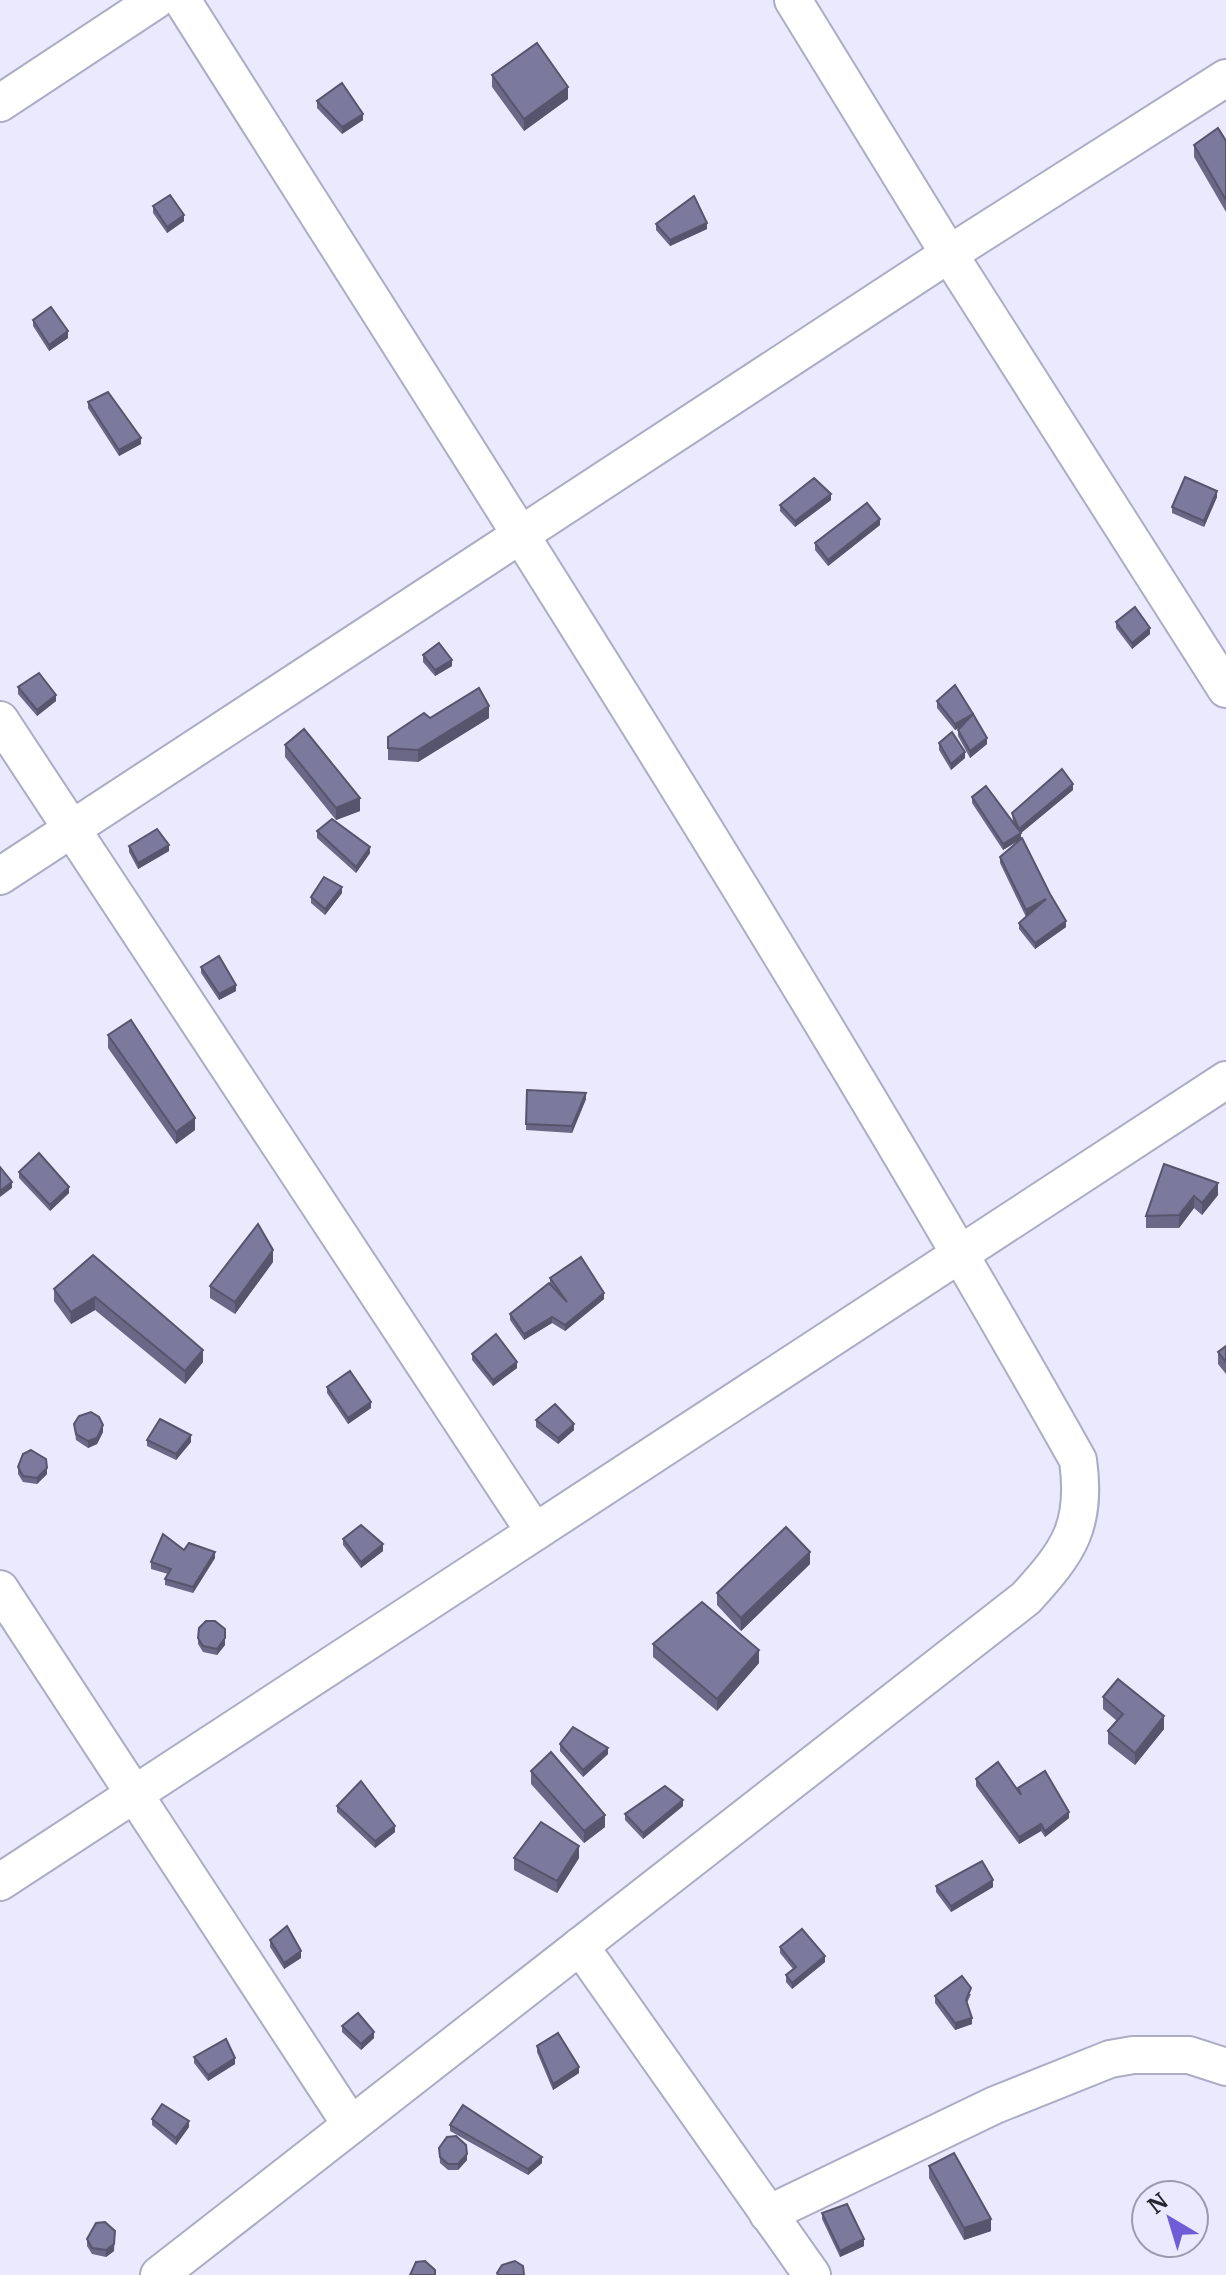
<svg xmlns="http://www.w3.org/2000/svg" width="1226" height="2275" viewBox="0 0 1226 2275" font-family="Merriweather,serif">
  <style>
    .lines { fill: none; stroke-linecap: round; stroke-linejoin: round }
    .street-casing { stroke: #acacc5; stroke-width: 40 }
    .street { stroke: #fff; stroke-width: 36 }
    .wall { fill: #6a6886 }
    .shaded-wall { fill: #56556d }
    .building { fill: #7b799c; stroke: #56556d; stroke-width: 2 }
  </style>
  <rect width="100%" height="100%" fill="#eae9fe"/>
  <g class="lines">
    <defs>
      <g id="street">
        <polyline points="793,0 949,254 1226,689"/>
        <polyline points="0,103 156,0"/>
        <polyline points="0,720 534,1531"/>
        <polyline points="0,876 949,254 1226,78"/>
        <polyline points="0,1589 351,2125"/>
        <polyline points="0,1882 1226,1080"/>
        <polyline points="580,1946 812,2275"/>
        <polyline points="768,2214 995,2105 1110,2059 1133,2055 1189,2055 1226,2067"/>
        <path d="M159 2275 1026 1598C1069 1551 1087 1526 1078 1460 798 963 487 482 182 0"/>
      </g>
    </defs>
    <use href="#street" class="street-casing"/>
    <use href="#street" class="street"/>
  </g>
  <g class="wall">
    <polygon points="492,75 568,99 524,131 492,87"/>
    <polygon points="317,101 363,120 342,134 317,108"/>
    <polygon points="1226,141 1226,212 1194,157 1194,145"/>
    <polygon points="153,206 184,221 167,233 153,213"/>
    <polygon points="656,224 707,229 670,246 656,230"/>
    <polygon points="33,320 68,338 49,351 33,326"/>
    <polygon points="88,402 141,444 119,456 88,408"/>
    <polygon points="1217,497 1204,527 1172,513 1172,507"/>
    <polygon points="831,500 795,527 780,511 780,505"/>
    <polygon points="880,525 828,566 815,550 815,543"/>
    <polygon points="1116,622 1150,634 1132,649 1116,628"/>
    <polygon points="423,655 452,666 435,676 423,662"/>
    <polygon points="18,687 56,701 37,716 18,694"/>
    <polygon points="937,701 987,744 970,758 958,736 958,730 960,727 955,730 937,708"/>
    <polygon points="430,718 489,718 418,762 388,760 388,737"/>
    <polygon points="939,743 965,758 951,770 939,750"/>
    <polygon points="285,745 360,811 336,820 285,757"/>
    <polygon points="1073,790 1021,833 1021,838 1066,927 1035,949 1019,929 1019,923 1026,917 1000,863 1000,857 1018,841 1003,850 972,803 972,797 1013,822 1012,813"/>
    <polygon points="317,831 370,853 356,873 317,838"/>
    <polygon points="129,846 169,851 138,869 129,852"/>
    <polygon points="342,893 325,915 311,903 311,897"/>
    <polygon points="201,967 236,991 219,1000 201,973"/>
    <polygon points="108,1035 195,1130 176,1144 108,1048"/>
    <polygon points="527,1090 586,1099 572,1133 526,1130"/>
    <polygon points="1164,1164 1218,1195 1202,1215 1194,1208 1179,1228 1146,1228 1146,1216"/>
    <polygon points="19,1172 69,1193 50,1211 19,1178"/>
    <polygon points="93,1255 203,1362 185,1384 95,1310 71,1324 54,1301 54,1289"/>
    <polygon points="273,1262 235,1314 210,1298 210,1286"/>
    <polygon points="550,1278 604,1299 565,1331 552,1323 524,1340 510,1320 510,1314 550,1284"/>
    <polygon points="1226,1346 1226,1374 1218,1364 1218,1352"/>
    <polygon points="472,1354 517,1368 493,1386 472,1360"/>
    <polygon points="327,1387 371,1408 348,1424 327,1393"/>
    <polygon points="536,1420 574,1430 558,1444 536,1427"/>
    <polygon points="74,1424 103,1432 97,1444 88,1448 76,1440"/>
    <polygon points="147,1440 191,1442 176,1460 147,1446"/>
    <polygon points="18,1467 47,1474 37,1484 23,1482 18,1474"/>
    <polygon points="343,1539 383,1551 361,1568 343,1545"/>
    <polygon points="184,1550 215,1558 193,1593 165,1585 165,1579 168,1574 151,1569 151,1562"/>
    <polygon points="810,1564 741,1631 717,1605 717,1593"/>
    <polygon points="225,1629 225,1645 217,1655 203,1652 198,1644 198,1638"/>
    <polygon points="653,1644 759,1663 717,1711 653,1657"/>
    <polygon points="1103,1697 1164,1729 1135,1765 1108,1744 1108,1731 1117,1721 1103,1709"/>
    <polygon points="560,1744 608,1754 583,1777 560,1751"/>
    <polygon points="531,1771 605,1827 584,1843 531,1784"/>
    <polygon points="976,1779 1018,1791 1018,1788 1069,1818 1045,1837 1041,1831 1019,1844 976,1786"/>
    <polygon points="337,1806 395,1832 375,1848 337,1812"/>
    <polygon points="683,1806 643,1839 625,1820 625,1814"/>
    <polygon points="514,1858 579,1858 557,1893 514,1870"/>
    <polygon points="936,1886 993,1887 951,1912 936,1892"/>
    <polygon points="270,1940 301,1958 284,1969 270,1947"/>
    <polygon points="780,1947 825,1962 792,1989 786,1982 786,1975 793,1969 780,1953"/>
    <polygon points="971,1994 967,2003 972,2024 955,2030 935,2003 935,1996"/>
    <polygon points="342,2026 374,2038 361,2050 342,2032"/>
    <polygon points="537,2046 579,2073 553,2090 537,2052"/>
    <polygon points="194,2057 235,2064 208,2081 194,2063"/>
    <polygon points="152,2119 189,2127 176,2145 152,2125"/>
    <polygon points="450,2125 542,2163 528,2175 450,2131"/>
    <polygon points="439,2148 467,2160 458,2170 448,2170 440,2163"/>
    <polygon points="929,2166 991,2231 964,2240 929,2178"/>
    <polygon points="822,2213 864,2246 840,2257 822,2219"/>
    <polygon points="87,2239 114,2251 106,2257 92,2254 87,2246"/>
  </g>
  <g class="shaded-wall">
    <polygon points="568,87 568,99 524,131 524,119"/>
    <polygon points="363,114 363,120 342,134 342,127"/>
    <polygon points="184,215 184,221 167,233 167,227"/>
    <polygon points="707,223 707,229 670,246 670,240"/>
    <polygon points="68,331 68,338 49,351 49,345"/>
    <polygon points="141,438 141,444 119,456 119,450"/>
    <polygon points="1217,491 1217,497 1204,527 1204,521"/>
    <polygon points="831,494 831,500 795,527 795,521"/>
    <polygon points="880,519 880,525 828,566 828,560"/>
    <polygon points="1150,628 1150,634 1132,649 1132,643"/>
    <polygon points="452,660 452,666 435,676 435,670"/>
    <polygon points="56,695 56,701 37,716 37,710"/>
    <polygon points="489,706 489,718 418,762 418,750"/>
    <polygon points="973,714 973,720 955,730 955,724"/>
    <polygon points="987,738 987,744 970,758 970,751"/>
    <polygon points="965,752 965,758 951,770 951,764"/>
    <polygon points="1073,784 1073,790 1021,833 1021,839 1003,850 1003,844"/>
    <polygon points="360,798 360,811 336,820 336,808"/>
    <polygon points="169,845 169,851 138,869 138,863"/>
    <polygon points="370,847 370,853 356,873 356,867"/>
    <polygon points="342,887 342,893 325,915 325,909"/>
    <polygon points="1046,899 1026,917 1026,910"/>
    <polygon points="1066,921 1066,927 1035,949 1035,943"/>
    <polygon points="236,985 236,991 219,1000 219,994"/>
    <polygon points="586,1093 586,1099 572,1133 572,1126"/>
    <polygon points="195,1118 195,1130 176,1144 176,1132"/>
    <polygon points="12,1182 12,1188 0,1197 0,1191"/>
    <polygon points="1218,1183 1218,1195 1202,1215 1202,1203"/>
    <polygon points="69,1187 69,1193 50,1211 50,1205"/>
    <polygon points="1194,1196 1194,1208 1179,1228 1179,1215"/>
    <polygon points="273,1250 273,1262 235,1314 235,1302"/>
    <polygon points="604,1293 604,1299 565,1331 565,1325"/>
    <polygon points="95,1297 95,1310 71,1324 71,1312"/>
    <polygon points="552,1317 552,1323 524,1340 524,1334"/>
    <polygon points="203,1350 203,1362 185,1384 185,1371"/>
    <polygon points="517,1362 517,1368 493,1386 493,1380"/>
    <polygon points="371,1402 371,1408 348,1424 348,1418"/>
    <polygon points="574,1424 574,1430 558,1444 558,1438"/>
    <polygon points="103,1425 103,1432 97,1444 88,1448 88,1441"/>
    <polygon points="191,1435 191,1442 176,1460 176,1454"/>
    <polygon points="47,1468 47,1474 37,1484 37,1478"/>
    <polygon points="383,1544 383,1551 361,1568 361,1562"/>
    <polygon points="215,1552 215,1558 193,1593 193,1587"/>
    <polygon points="810,1552 810,1564 741,1631 741,1618"/>
    <polygon points="225,1638 225,1645 217,1655 217,1649"/>
    <polygon points="759,1650 759,1663 717,1711 717,1699"/>
    <polygon points="1164,1716 1164,1729 1135,1765 1135,1753"/>
    <polygon points="608,1748 608,1754 583,1777 583,1770"/>
    <polygon points="683,1800 683,1806 643,1839 643,1833"/>
    <polygon points="1069,1812 1069,1818 1045,1837 1045,1831"/>
    <polygon points="605,1815 605,1827 584,1843 584,1831"/>
    <polygon points="1041,1824 1041,1831 1019,1844 1019,1837"/>
    <polygon points="395,1826 395,1832 375,1848 375,1841"/>
    <polygon points="579,1846 579,1858 557,1893 557,1881"/>
    <polygon points="993,1880 993,1887 951,1912 951,1906"/>
    <polygon points="301,1951 301,1958 284,1969 284,1963"/>
    <polygon points="825,1956 825,1962 792,1989 792,1983"/>
    <polygon points="972,2018 972,2024 955,2030 955,2023"/>
    <polygon points="374,2032 374,2038 361,2050 361,2044"/>
    <polygon points="235,2058 235,2064 208,2081 208,2075"/>
    <polygon points="579,2067 579,2073 553,2090 553,2084"/>
    <polygon points="189,2121 189,2127 176,2145 176,2138"/>
    <polygon points="467,2154 467,2160 458,2170 458,2164"/>
    <polygon points="542,2157 542,2163 528,2175 528,2169"/>
    <polygon points="991,2219 991,2231 964,2240 964,2228"/>
    <polygon points="115,2231 114,2251 106,2257 106,2250"/>
    <polygon points="864,2239 864,2246 840,2257 840,2251"/>
  </g>
  <g class="building">
    <polygon points="537,43 568,87 524,119 492,75"/>
    <polygon points="342,83 363,114 342,127 317,101"/>
    <polygon points="1218,128 1226,141 1226,200 1194,145"/>
    <polygon points="170,195 184,215 167,227 153,206"/>
    <polygon points="694,196 707,223 670,240 656,224"/>
    <polygon points="51,307 68,331 49,345 33,320"/>
    <polygon points="108,392 141,438 119,450 88,402"/>
    <polygon points="1185,477 1217,491 1204,521 1172,507"/>
    <polygon points="814,478 831,494 795,521 780,505"/>
    <polygon points="867,503 880,519 828,560 815,543"/>
    <polygon points="1135,607 1150,628 1132,643 1116,622"/>
    <polygon points="439,643 452,660 435,670 423,655"/>
    <polygon points="39,673 56,695 37,710 18,687"/>
    <polygon points="955,685 973,714 955,724 937,701"/>
    <polygon points="479,688 489,706 418,750 388,748 388,737 424,713 430,718"/>
    <polygon points="973,714 987,738 970,751 958,730"/>
    <polygon points="304,729 360,798 336,808 285,745"/>
    <polygon points="952,732 965,752 951,764 939,743"/>
    <polygon points="1062,769 1073,784 1019,829 1012,813"/>
    <polygon points="986,786 1021,833 1003,844 972,797"/>
    <polygon points="332,819 370,847 356,867 317,831"/>
    <polygon points="157,829 169,845 138,863 129,846"/>
    <polygon points="1022,838 1050,894 1066,921 1035,943 1019,923 1046,899 1026,910 1000,857"/>
    <polygon points="324,877 342,887 325,909 311,897"/>
    <polygon points="219,956 236,985 219,994 201,967"/>
    <polygon points="131,1020 195,1118 176,1132 108,1035"/>
    <polygon points="527,1090 586,1093 572,1126 526,1124"/>
    <polygon points="39,1153 69,1187 50,1205 19,1172"/>
    <polygon points="1164,1164 1218,1183 1202,1203 1194,1196 1179,1215 1146,1216"/>
    <polygon points="0,1167 12,1182 0,1191"/>
    <polygon points="258,1224 273,1250 235,1302 210,1286"/>
    <polygon points="93,1255 203,1350 185,1371 95,1297 71,1312 54,1289"/>
    <polygon points="581,1257 604,1293 565,1325 552,1317 524,1334 510,1314 549,1283 567,1302 550,1278"/>
    <polygon points="496,1334 517,1362 493,1380 472,1354"/>
    <polygon points="1226,1346 1226,1362 1218,1352"/>
    <polygon points="350,1371 371,1402 348,1418 327,1387"/>
    <polygon points="555,1404 574,1424 558,1438 536,1420"/>
    <polygon points="91,1412 99,1417 103,1425 97,1438 88,1441 76,1434 74,1424 79,1416"/>
    <polygon points="160,1419 191,1435 176,1454 147,1440"/>
    <polygon points="31,1450 46,1459 47,1468 37,1478 23,1476 18,1467 23,1454"/>
    <polygon points="361,1525 383,1544 361,1562 343,1539"/>
    <polygon points="786,1527 810,1552 741,1618 717,1593"/>
    <polygon points="163,1534 184,1550 189,1543 215,1552 193,1587 165,1579 171,1569 151,1562"/>
    <polygon points="702,1602 759,1650 717,1699 653,1644"/>
    <polygon points="206,1621 215,1621 225,1629 225,1638 217,1649 203,1646 198,1638 199,1628"/>
    <polygon points="1118,1679 1164,1716 1135,1753 1108,1731 1123,1714 1103,1697"/>
    <polygon points="573,1727 608,1748 583,1770 560,1744"/>
    <polygon points="551,1752 605,1815 584,1831 531,1771"/>
    <polygon points="998,1762 1021,1795 1018,1788 1045,1771 1069,1812 1045,1831 1041,1824 1019,1837 976,1779"/>
    <polygon points="361,1781 395,1826 375,1841 337,1806"/>
    <polygon points="665,1786 683,1800 643,1833 625,1814"/>
    <polygon points="541,1822 579,1846 557,1881 514,1858"/>
    <polygon points="982,1861 993,1880 951,1906 936,1886"/>
    <polygon points="287,1926 301,1951 284,1963 270,1940"/>
    <polygon points="802,1929 825,1956 792,1983 786,1975 796,1967 780,1947"/>
    <polygon points="962,1976 971,1988 966,2000 972,2018 955,2023 935,1996"/>
    <polygon points="358,2013 374,2032 361,2044 342,2026"/>
    <polygon points="558,2033 579,2067 553,2084 537,2046"/>
    <polygon points="226,2039 235,2058 208,2075 194,2057"/>
    <polygon points="162,2104 189,2121 176,2138 152,2119"/>
    <polygon points="463,2105 542,2157 528,2169 450,2125"/>
    <polygon points="456,2136 466,2145 467,2154 458,2164 448,2164 440,2157 439,2148 447,2137"/>
    <polygon points="954,2153 991,2219 964,2228 929,2166"/>
    <polygon points="847,2204 864,2239 840,2251 822,2213"/>
    <polygon points="105,2222 115,2231 114,2244 106,2250 92,2248 87,2239 96,2223"/>
    <polygon points="425,2261 435,2270 435,2275 410,2275 416,2262"/>
    <polygon points="515,2261 523,2266 524,2275 498,2275 497,2273 502,2265"/>
  </g>
  <g transform="translate(1170 2219) rotate(322)"><circle r="38" fill="#eae9fe" stroke="#9c9bab" stroke-width="2"/>
  <path d="M0-6L14 30L0 20L-14 30Z" fill="#705cd6"/>
  <text y="-12" font-size="22" font-weight="bold" text-anchor="middle" fill="#26252f">N</text>
  </g>
</svg>
